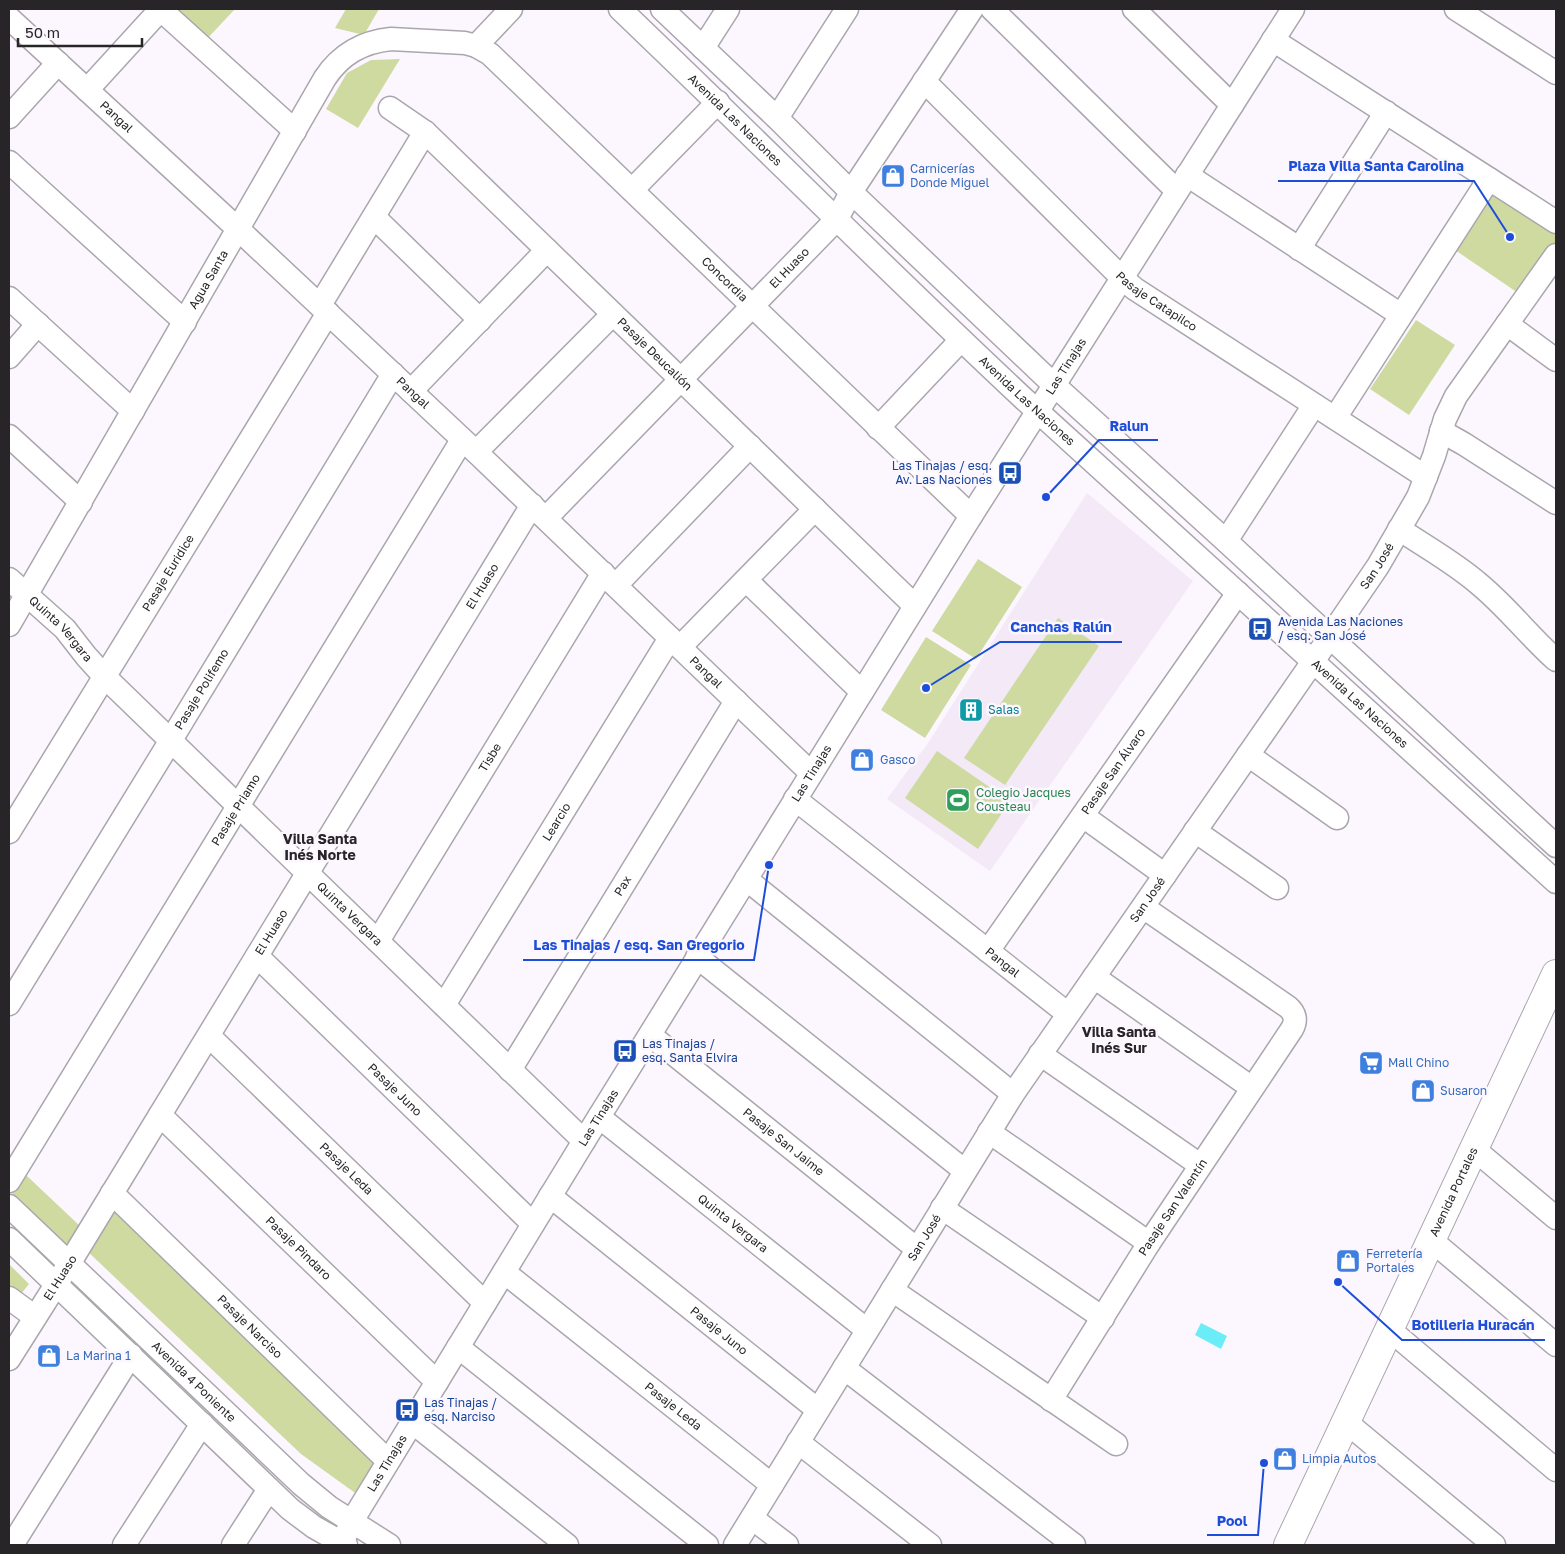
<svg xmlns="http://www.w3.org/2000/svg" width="1565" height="1554" viewBox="0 0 1565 1554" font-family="'Golos Text',sans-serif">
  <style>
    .built { fill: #f3e9f7 }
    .green { fill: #cfdaa1 }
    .water { fill: #6bedf8 }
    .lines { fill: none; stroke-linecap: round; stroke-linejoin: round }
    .minor-casing { stroke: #aba6ae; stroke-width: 25 }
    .major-casing { stroke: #aba6ae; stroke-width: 30 }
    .minor { stroke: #fff; stroke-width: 22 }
    .major { stroke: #fff; stroke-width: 28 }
    .labels { text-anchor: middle; stroke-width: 5; stroke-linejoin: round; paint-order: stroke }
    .street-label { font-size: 12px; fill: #272528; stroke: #fcf7fe }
    .shop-label { font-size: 12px; fill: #366cbe; stroke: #fcf7fe; text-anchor: start }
    .transit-label { font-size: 12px; fill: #164399; stroke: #fcf7fe; text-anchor: start }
    .culture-label { font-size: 12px; fill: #0d838f; stroke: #fcf7fe; text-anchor: start }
    .leisure-label { font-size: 12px; fill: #27864d; stroke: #fcf7fe; text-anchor: start }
    .neighbourhood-label { font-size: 14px; font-weight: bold; fill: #272528; stroke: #fcf7fe }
    .leader { fill: none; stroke: #1d4ed8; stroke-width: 2 }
    .callout-dot { fill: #1d4ed8; stroke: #fcf7fe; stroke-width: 2 }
    .callout-label { font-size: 14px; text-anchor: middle; font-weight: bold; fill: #1d4ed8; stroke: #fcf7fe; stroke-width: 5; stroke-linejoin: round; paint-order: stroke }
  </style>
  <rect width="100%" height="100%" fill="#fcf7fe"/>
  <polygon class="built" points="1087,493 1193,581 990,871 887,799 928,743"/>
  <g class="green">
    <polygon points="170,9 235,9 205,41"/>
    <polygon points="346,9 379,9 364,35 335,28"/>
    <polygon points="400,59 358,128 326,109 347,73 371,60"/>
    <polygon points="1493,189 1556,229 1556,245 1521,295 1455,250"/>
    <polygon points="1416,320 1455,345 1409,415 1370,389"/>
    <polygon points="978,559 1022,587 976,659 932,631"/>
    <polygon points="1058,618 1099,646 1005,785 964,758"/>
    <polygon points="926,637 971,665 925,738 881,710"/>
    <polygon points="937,751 1010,801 978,849 905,798"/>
    <polygon points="9,1159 81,1227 67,1246 9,1190"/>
    <polygon points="113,1208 379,1460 358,1495 301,1454 85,1249"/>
    <polygon points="9,1264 29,1284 21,1294 9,1285"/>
  </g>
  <polygon class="water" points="1201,1323 1227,1336 1221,1349 1195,1335"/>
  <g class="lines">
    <defs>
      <g id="minor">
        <polyline points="160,9 295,131"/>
        <path id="s1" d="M620 9C755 138 887 271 1024 399L1556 882"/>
        <polyline points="662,9 777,118 851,192 1054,385 1226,541 1556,846"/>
        <polyline points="992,9 1177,191"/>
        <polyline points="1134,9 1232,105"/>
        <polyline points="1456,9 1556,73"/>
        <path id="s2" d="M9 18 238 229 476 452 811 773"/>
        <polyline points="1273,40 1556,222"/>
        <polyline points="476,46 511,9"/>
        <polyline points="703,48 728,9"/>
        <path id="s3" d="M924 81 1122 278 1135 289 1426 477"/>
        <polyline points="87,90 161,9"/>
        <path id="s4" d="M390 108 425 132 915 606"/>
        <polyline points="9,117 58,63"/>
        <polyline points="777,118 847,9"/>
        <polyline points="9,162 185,322"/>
        <polyline points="1187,175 1401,315"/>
        <polyline points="632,190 718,102"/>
        <polyline points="374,217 480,320"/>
        <polyline points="1299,249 1386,112"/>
        <polyline points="9,298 133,411"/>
        <polyline points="320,305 425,132"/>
        <polyline points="1507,324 1556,360"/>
        <polyline points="9,357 38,324"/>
        <polyline points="411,391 547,250"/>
        <polyline points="1335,418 1489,179"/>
        <polyline points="878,428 961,340"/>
        <polyline points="1441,431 1464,444 1556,503"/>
        <polyline points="9,436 81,502"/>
        <polyline points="476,452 613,314"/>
        <path id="s5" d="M546 518 837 219 851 192 972 9"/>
        <path d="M1399 529C1426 547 1455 563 1479 584 1507 607 1529 636 1556 660"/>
        <polyline points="1226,541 1314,405"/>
        <path id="s6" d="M9 579 65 629 86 656 105 677 584 1141"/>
        <polyline points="746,580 862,692"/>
        <polyline points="616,585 750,446"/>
        <path id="s7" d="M9 625 325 78C341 54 362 42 391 39L465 43 476 46 490 54 971 516"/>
        <polyline points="680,647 815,509"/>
        <polyline points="1248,755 1337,818"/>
        <path id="s8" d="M795 799 1068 1014"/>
        <polyline points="1083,816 1165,875"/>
        <polyline points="1195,831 1277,888"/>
        <path id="s9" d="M9 832 328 313"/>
        <polyline points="746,879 1013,1094"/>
        <path id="s10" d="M378 941 603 573"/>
        <path id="s11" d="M988 951 1238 593"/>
        <path id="s12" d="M257 956 533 1224"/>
        <polyline points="697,957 965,1171"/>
        <polyline points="1094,977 1252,1088"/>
        <path id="s13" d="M9 1004 171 740 393 374"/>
        <path id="s14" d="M444 1005 670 638"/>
        <path id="s15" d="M650 1035 917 1249"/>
        <path id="s16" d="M209 1036 485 1303"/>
        <polyline points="1040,1054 1200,1165"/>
        <path id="s17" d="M510 1070 736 701"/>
        <path id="s18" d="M160 1115 437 1382"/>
        <path id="s19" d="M599 1117 867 1330"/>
        <polyline points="989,1132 1149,1243"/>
        <polyline points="1474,1149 1556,1218"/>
        <path id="s20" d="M9 1181 462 440"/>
        <path id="s21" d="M112 1193 388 1461"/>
        <path id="s22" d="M550 1196 818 1410"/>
        <path id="s23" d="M9 1206 301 1484 329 1507 389 1545"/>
        <polyline points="942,1208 1103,1318"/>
        <polyline points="9,1239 290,1509 314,1527 346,1545"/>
        <polyline points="1431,1240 1556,1345"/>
        <path id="s24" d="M504 1272 772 1485"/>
        <polyline points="892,1290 1116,1444"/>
        <polyline points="9,1298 35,1317"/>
        <polyline points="1390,1330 1556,1470"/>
        <polyline points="458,1347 707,1545"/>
        <path id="s25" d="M9 1359 69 1264 532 505"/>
        <polyline points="844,1368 1074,1545"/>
        <path id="s26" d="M1051 1400 1149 1243 1292 1029C1297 1020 1295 1013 1288 1007L1143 907"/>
        <polyline points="412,1422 567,1545"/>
        <polyline points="1346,1422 1494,1545"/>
        <polyline points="798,1442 930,1545"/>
        <polyline points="752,1518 787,1545"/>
        <polyline points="12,1545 131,1355"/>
        <polyline points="124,1545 202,1424"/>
        <polyline points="233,1545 269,1489"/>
        <path id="s27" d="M341 1545 352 1521 584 1141 971 516 1293 9"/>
        <path id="s28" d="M735 1545 1013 1094 1314 660 1378 566 1418 497 1434 456 1445 419 1456 396 1556 255"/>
      </g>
      <g id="major">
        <path id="s29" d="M1288 1545 1556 974"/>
      </g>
    </defs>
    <use href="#minor" class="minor-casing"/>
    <use href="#major" class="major-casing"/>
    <use href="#minor" class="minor"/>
    <use href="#major" class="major"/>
  </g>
  <defs>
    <symbol id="shop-square" viewBox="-11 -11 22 22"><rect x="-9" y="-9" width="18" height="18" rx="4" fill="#3f7fe0" stroke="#fcf7fe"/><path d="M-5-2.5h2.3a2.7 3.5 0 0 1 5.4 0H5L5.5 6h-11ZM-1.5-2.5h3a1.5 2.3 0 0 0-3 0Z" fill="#fff"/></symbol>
    <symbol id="bus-square" viewBox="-11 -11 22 22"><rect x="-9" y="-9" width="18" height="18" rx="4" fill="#1a4fb4" stroke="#fcf7fe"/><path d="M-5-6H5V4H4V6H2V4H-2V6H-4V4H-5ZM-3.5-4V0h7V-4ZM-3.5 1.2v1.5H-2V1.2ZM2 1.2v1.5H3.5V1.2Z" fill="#fff"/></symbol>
    <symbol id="building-square" viewBox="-11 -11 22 22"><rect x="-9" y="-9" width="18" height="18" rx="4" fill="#0f9aa8" stroke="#fcf7fe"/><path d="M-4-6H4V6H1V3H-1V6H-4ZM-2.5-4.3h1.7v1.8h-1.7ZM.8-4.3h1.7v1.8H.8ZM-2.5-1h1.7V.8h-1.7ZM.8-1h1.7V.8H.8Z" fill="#fff"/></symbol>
    <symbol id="stadium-square" viewBox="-11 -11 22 22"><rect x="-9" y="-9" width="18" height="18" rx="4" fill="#2e9e5b" stroke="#fcf7fe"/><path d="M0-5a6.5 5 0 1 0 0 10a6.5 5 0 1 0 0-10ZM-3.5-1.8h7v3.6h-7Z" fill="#fff"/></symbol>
    <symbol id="supermarket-square" viewBox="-11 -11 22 22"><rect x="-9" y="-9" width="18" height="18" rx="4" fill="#3f7fe0" stroke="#fcf7fe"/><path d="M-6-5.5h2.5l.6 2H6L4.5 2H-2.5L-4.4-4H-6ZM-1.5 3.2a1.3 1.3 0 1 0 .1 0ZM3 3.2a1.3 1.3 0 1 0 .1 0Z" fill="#fff"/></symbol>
  </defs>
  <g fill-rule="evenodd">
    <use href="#shop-square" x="879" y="162" width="28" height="28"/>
    <use href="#bus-square" x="996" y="459" width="28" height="28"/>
    <use href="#bus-square" x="1246" y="615" width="28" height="28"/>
    <use href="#building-square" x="957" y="696" width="28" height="28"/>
    <use href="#shop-square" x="848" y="746" width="28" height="28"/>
    <use href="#stadium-square" x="944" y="786" width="28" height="28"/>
    <use href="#bus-square" x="611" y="1037" width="28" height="28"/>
    <use href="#supermarket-square" x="1357" y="1049" width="28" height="28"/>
    <use href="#shop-square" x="1409" y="1077" width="28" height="28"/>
    <use href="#shop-square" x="1334" y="1247" width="28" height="28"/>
    <use href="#shop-square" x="35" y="1342" width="28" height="28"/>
    <use href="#bus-square" x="393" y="1396" width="28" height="28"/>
    <use href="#shop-square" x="1271" y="1445" width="28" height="28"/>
  </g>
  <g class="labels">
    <g class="street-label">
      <text dy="4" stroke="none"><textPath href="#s2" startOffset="146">Pangal</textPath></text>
      <text dy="4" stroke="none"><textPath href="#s1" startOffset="160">Avenida Las Naciones</textPath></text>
      <text dy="4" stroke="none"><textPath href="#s5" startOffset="349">El Huaso</textPath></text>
      <text dy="4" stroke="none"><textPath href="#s7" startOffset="1138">Concordia</textPath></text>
      <text dy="4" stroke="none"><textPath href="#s7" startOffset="399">Agua Santa</textPath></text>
      <text dy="4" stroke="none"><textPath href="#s3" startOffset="321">Pasaje Catapilco</textPath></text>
      <text dy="4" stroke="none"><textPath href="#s4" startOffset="362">Pasaje Deucalión</textPath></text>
      <text dy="4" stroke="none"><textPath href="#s27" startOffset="1384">Las Tinajas</textPath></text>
      <text dy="4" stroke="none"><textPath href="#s2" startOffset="551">Pangal</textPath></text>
      <text dy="4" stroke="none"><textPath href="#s1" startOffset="565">Avenida Las Naciones</textPath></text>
      <text dy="4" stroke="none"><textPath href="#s28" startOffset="1171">San José</textPath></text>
      <text dy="4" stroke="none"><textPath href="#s9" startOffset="304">Pasaje Euridice</textPath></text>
      <text dy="4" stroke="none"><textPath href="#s25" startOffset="906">El Huaso</textPath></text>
      <text dy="4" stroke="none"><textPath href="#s6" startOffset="72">Quinta Vergara</textPath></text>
      <text dy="4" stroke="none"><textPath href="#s2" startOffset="956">Pangal</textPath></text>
      <text dy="4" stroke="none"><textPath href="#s13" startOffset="369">Pasaje Polifemo</textPath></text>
      <text dy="4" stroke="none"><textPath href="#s1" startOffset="1015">Avenida Las Naciones</textPath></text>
      <text dy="4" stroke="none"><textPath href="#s10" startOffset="215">Tisbe</textPath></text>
      <text dy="4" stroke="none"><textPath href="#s11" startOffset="219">Pasaje San Álvaro</textPath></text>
      <text dy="4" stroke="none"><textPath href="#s27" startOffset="904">Las Tinajas</textPath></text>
      <text dy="4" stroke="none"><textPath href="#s20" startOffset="435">Pasaje Priamo</textPath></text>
      <text dy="4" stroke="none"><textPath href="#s14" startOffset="215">Learcio</textPath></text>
      <text dy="4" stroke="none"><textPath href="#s17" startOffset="216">Pax</textPath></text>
      <text dy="4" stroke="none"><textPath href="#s28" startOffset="766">San José</textPath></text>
      <text dy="4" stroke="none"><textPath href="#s6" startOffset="478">Quinta Vergara</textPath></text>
      <text dy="4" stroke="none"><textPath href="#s25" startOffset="501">El Huaso</textPath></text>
      <text dy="4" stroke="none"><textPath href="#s8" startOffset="264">Pangal</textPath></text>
      <text dy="4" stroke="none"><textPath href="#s12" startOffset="192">Pasaje Juno</textPath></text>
      <text dy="4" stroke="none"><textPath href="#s27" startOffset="499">Las Tinajas</textPath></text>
      <text dy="4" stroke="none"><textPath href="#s15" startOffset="171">Pasaje San Jaime</textPath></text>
      <text dy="4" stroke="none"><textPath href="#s16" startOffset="191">Pasaje Leda</textPath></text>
      <text dy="4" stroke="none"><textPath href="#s29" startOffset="390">Avenida Portales</textPath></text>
      <text dy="4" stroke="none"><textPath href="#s26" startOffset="228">Pasaje San Valentín</textPath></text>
      <text dy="4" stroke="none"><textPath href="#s19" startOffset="171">Quinta Vergara</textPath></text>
      <text dy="4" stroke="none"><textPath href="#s28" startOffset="361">San José</textPath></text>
      <text dy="4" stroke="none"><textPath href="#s18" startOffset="192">Pasaje Pindaro</textPath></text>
      <text dy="4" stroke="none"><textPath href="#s25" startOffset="96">El Huaso</textPath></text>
      <text dy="4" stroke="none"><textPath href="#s21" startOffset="192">Pasaje Narciso</textPath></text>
      <text dy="4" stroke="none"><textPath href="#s22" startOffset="216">Pasaje Juno</textPath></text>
      <text dy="4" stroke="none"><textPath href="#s23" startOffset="255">Avenida 4 Poniente</textPath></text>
      <text dy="4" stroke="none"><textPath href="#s24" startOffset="216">Pasaje Leda</textPath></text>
      <text dy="4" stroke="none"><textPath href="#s27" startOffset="94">Las Tinajas</textPath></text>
    </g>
    <g class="shop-label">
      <text x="910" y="173">Carnicerías<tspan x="910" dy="14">Donde Miguel</tspan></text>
      <text x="880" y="764">Gasco</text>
      <text x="1388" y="1067">Mall Chino</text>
      <text x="1440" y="1095">Susaron</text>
      <text x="1366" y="1258">Ferretería<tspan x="1366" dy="14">Portales</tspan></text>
      <text x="66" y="1360">La Marina 1</text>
      <text x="1302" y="1463">Limpia Autos</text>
    </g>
    <g class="transit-label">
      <text x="992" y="470" text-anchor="end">Las Tinajas / esq.<tspan x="992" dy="14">Av. Las Naciones</tspan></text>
      <text x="1278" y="626">Avenida Las Naciones<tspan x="1278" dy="14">/ esq. San José</tspan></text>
      <text x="642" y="1048">Las Tinajas /<tspan x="642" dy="14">esq. Santa Elvira</tspan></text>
      <text x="424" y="1407">Las Tinajas /<tspan x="424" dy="14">esq. Narciso</tspan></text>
    </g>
    <g class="culture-label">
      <text x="988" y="714">Salas</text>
    </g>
    <g class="leisure-label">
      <text x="976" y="797">Colegio Jacques<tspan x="976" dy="14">Cousteau</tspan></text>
    </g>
    <g class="neighbourhood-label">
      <text x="320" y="844">Villa Santa<tspan x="320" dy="16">Inés Norte</tspan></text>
      <text x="1119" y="1037">Villa Santa<tspan x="1119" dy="16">Inés Sur</tspan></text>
    </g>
  </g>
  <path class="leader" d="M1510 237L1474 181H1278M1046 497L1099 440H1158M926 688L1000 642H1122M769 865L754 960H523M1338 1282L1402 1340H1545M1264 1463L1258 1535H1207"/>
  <g class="callout-dot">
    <circle cx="1510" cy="237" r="5"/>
    <circle cx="1046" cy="497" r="5"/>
    <circle cx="926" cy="688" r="5"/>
    <circle cx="769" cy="865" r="5"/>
    <circle cx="1338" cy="1282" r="5"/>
    <circle cx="1264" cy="1463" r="5"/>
  </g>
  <g class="callout-label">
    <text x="1376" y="171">Plaza Villa Santa Carolina</text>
    <text x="1129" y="431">Ralun</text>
    <text x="1061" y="632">Canchas Ralún</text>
    <text x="639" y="950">Las Tinajas / esq. San Gregorio</text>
    <text x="1473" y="1330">Botilleria Huracán</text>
    <text x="1232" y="1526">Pool</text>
  </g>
  <rect width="1565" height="1554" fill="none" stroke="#272528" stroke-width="20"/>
  <path d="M18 38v8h124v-8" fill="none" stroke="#272528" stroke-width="2.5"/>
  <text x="25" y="38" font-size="15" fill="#272528" stroke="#fcf7fe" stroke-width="4" paint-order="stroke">50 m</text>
</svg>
